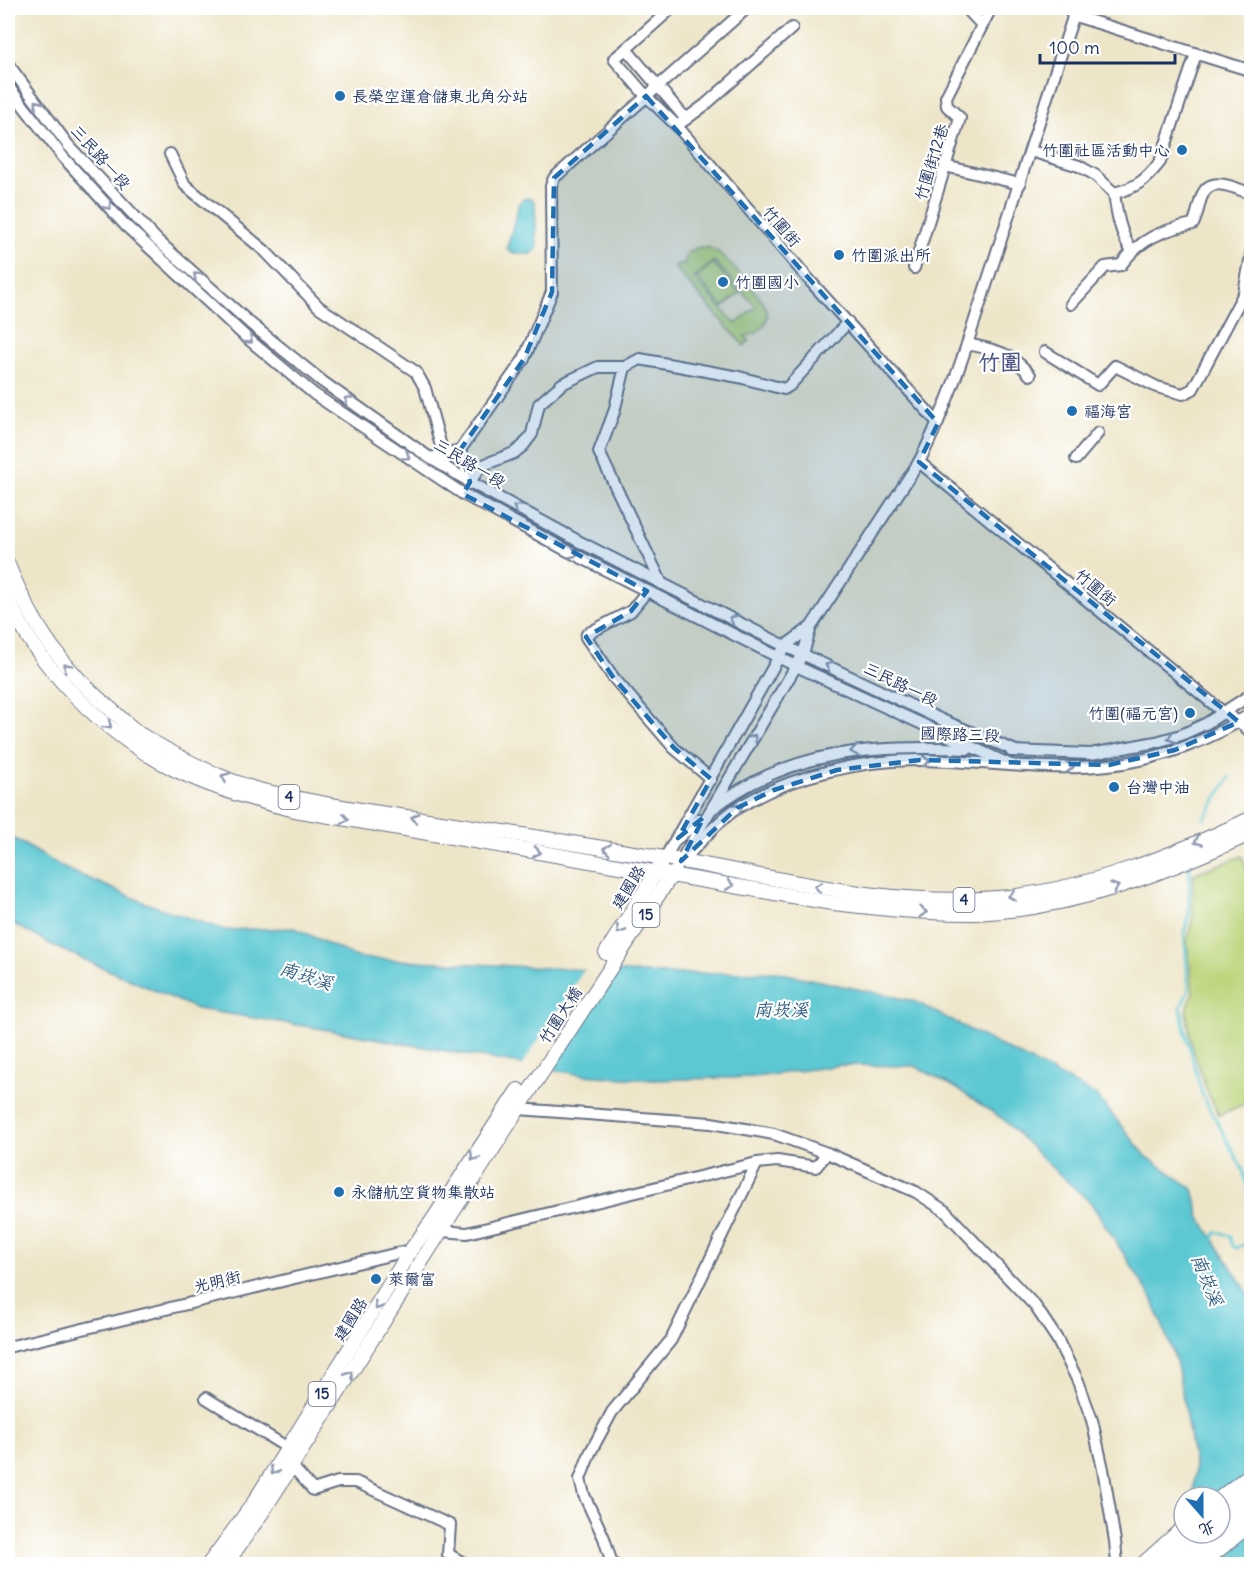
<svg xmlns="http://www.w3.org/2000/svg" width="1259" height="1572" viewBox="0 0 1259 1572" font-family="Delius,'LXGW WenKai TC',sans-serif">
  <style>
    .green { fill: #bbd479; stroke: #6b826c; stroke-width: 1.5; fill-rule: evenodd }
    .water { fill: #5cc8d3; stroke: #3c7c98; stroke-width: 1.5 }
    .pier { fill: #eee5c8 }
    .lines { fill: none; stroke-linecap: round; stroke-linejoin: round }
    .stream { stroke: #5cc8d3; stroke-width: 3 }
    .minor-casing { stroke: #656f83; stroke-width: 14 }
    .major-casing { stroke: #656f83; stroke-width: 16 }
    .highway-casing { stroke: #656f83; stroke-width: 20 }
    .minor { stroke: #fff; stroke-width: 10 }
    .major { stroke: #fff; stroke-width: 14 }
    .highway { stroke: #fff; stroke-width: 16 }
    .oneway { stroke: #8d97ae }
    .marked { fill: #1f6fb2; fill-opacity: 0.2; stroke: #1f6fb2; stroke-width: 4.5; stroke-dasharray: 12 8; stroke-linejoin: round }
    .poi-dot { fill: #1f6fb2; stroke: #fff; stroke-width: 2 }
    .labels { text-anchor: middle; stroke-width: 4.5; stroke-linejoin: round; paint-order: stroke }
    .shield { fill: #fff; stroke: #5f6d8e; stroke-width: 1.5 }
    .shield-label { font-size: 15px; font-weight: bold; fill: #1b2f5e }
    .poi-label { font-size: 16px; fill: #1b2f5e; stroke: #fff; text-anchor: start }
    .street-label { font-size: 16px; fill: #1b2f5e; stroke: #fff }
    .water-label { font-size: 18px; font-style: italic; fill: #2e5d81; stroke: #fff }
    .district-label { font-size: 22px; font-weight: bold; fill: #4f5888; stroke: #fff }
  </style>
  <rect width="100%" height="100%" fill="#fff"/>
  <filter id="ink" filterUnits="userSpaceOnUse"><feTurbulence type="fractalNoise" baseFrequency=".0167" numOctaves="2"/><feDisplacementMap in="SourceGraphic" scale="12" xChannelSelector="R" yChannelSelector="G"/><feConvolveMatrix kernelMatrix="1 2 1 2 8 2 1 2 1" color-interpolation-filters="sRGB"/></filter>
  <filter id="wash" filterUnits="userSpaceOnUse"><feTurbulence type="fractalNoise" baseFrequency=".008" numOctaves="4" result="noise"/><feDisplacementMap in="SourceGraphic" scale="24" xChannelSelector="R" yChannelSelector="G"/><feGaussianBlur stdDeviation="1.35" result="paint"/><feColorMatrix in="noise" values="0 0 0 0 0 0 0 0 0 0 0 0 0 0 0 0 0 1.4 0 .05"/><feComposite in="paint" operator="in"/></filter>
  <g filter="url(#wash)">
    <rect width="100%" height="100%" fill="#eee5c8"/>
    <g class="green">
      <path d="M700 247C706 247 713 248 718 252 727 259 758 294 764 304 774 319 760 336 745 336L749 341 744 346 674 267 679 263 683 266 688 252ZM714 261 756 307 736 324 694 278Z"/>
      <polygon points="713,263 740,293 723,307 697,277"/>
      <polygon points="1242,856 1252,884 1251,1101 1219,1115 1207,1091 1192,1046 1186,1011 1193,992 1187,941 1193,917 1193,874"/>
    </g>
    <g class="water">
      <polygon points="531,198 535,203 537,249 531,254 511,253 507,248 519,204 523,199"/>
      <polygon points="8,835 64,868 148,904 224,930 295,928 358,958 664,974 777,972 914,1001 1096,1095 1146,1156 1193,1189 1200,1218 1251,1298 1251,1564 1189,1564 1220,1533 1220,1497 1193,1497 1195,1468 1177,1364 1152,1298 1091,1203 1047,1163 1003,1119 956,1088 915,1066 841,1065 755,1077 654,1080 583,1075 311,1027 197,1009 58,948 8,921"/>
    </g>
    <polygon class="pier" points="586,967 617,969 551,1072 521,1067"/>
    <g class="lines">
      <g class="stream">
        <polyline points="1204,819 1230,777"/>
        <polyline points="1190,865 1189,916 1184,933 1189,989 1181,1007 1184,1026 1202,1094 1243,1170 1249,1196 1248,1242 1237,1248 1232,1245 1231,1237 1223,1233 1216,1233 1211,1242"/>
      </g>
    </g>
  </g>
  <g filter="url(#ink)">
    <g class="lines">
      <defs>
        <g id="minor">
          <polyline points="672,8 626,49 686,119"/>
          <polyline points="966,8 982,25"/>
          <polyline points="1072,15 1252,71"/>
          <polyline points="626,49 614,59 646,96 677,126 812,283 938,423"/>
          <polyline points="8,64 68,145 158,241 251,324 323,382 430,458 470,482 580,542 785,646 942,720 1016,751"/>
          <polyline points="8,86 63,157 125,225 247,338 314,394 463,494 566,550 796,666 1011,765"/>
          <polyline points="682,122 705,105 792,28"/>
          <path d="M1031 151 1079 166 1095 175 1114 193C1136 188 1146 180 1160 162L1196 54"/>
          <polyline points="170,154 185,185 265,251 319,307 416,372 425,388 445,461"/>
          <polyline points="945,166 1020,184"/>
          <path d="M1114 193C1117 215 1120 232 1131 250"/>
          <polyline points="914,268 960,118 947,106 946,97 991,8"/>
          <path d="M1071 304 1105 267 1121 265C1140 239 1162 230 1193 224 1198 215 1198 205 1202 196 1210 174 1236 189 1252 194"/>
          <path d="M968 344C995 350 1011 352 1030 375"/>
          <polyline points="1045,352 1098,385 1115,366 1157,387 1183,394 1193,389 1244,293 1252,250"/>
          <polyline points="460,450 470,482 469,484"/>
          <polyline points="430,458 460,450 524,359 552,292 551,186 554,178 747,8"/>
          <polyline points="1076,459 1098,433"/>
          <polyline points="919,462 1224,713 1239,722 1252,733"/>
          <polyline points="470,482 481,466 514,453 523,446 532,434 539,404 562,384 598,367 625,367"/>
          <polyline points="662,584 599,452 614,412 625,367 640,359 739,377 784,389 789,386 848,322"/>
          <polyline points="647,591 631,611 587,634 586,637 613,677 674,748 711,779"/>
          <polyline points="1011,751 1091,754 1156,742 1181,735 1207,723 1252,694"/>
          <path d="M712 809C789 749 876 745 968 749"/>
          <polyline points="678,838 700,819"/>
          <path d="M690 853C705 837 720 819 739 807 789 776 864 759 922 760 984 761 1046 772 1108 765 1158 760 1210 741 1252 713"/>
          <polyline points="665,858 785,646 811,627"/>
          <path d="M677 867 796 666 803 654 811 627 919 462C940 421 956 379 970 335L1076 8"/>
          <polyline points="518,1109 711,1123 774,1134 827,1153 916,1192 945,1211 1035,1306 1057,1339 1078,1381 1092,1420 1103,1469 1115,1541 1117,1564"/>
          <polyline points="441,1231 467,1233 757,1163 777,1161 816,1167 827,1153"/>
          <polyline points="8,1347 415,1249"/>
          <polyline points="206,1398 288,1448"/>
          <polyline points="292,1466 313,1490 338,1482 356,1482 450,1525 448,1554 465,1564"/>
          <polyline points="612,1564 604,1538 584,1495 580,1479 590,1453 612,1412 671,1340 757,1163"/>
        </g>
        <g id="major">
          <path d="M8 565C34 628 62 669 115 713 123 720 132 729 141 735 174 755 210 774 246 786 259 791 273 793 286 796 339 808 394 815 448 823 518 834 588 846 658 857 771 875 882 908 998 898 1087 890 1172 856 1252 818"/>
          <path d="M8 598C37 668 106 735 174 769 213 788 253 800 295 810L826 902C876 908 926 914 976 913 1073 909 1164 873 1252 833"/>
          <polyline points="606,953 660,866"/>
          <polyline points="1220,1498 1252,1473"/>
          <polyline points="209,1564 253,1504 411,1250 432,1221 518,1090"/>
          <polyline points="226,1564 263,1511 529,1092 672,874"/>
          <polyline points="1143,1564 1184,1527"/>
          <polyline points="1201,1564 1252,1523"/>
        </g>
        <g id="highway">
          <polyline points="1220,1515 1252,1488"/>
          <polyline points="1220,1531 1252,1506"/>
          <polyline points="1162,1564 1198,1533"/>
          <polyline points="1180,1564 1217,1533"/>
        </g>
      </defs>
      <use href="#minor" class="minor-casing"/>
      <use href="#major" class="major-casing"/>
      <use href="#highway" class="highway-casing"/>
      <use href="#minor" class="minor"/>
      <use href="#major" class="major"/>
      <use href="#highway" class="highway"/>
    </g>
    <defs><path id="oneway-chevron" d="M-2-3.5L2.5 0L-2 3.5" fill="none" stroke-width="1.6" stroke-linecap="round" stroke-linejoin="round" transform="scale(1.5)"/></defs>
    <g class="oneway">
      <use href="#oneway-chevron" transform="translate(38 104) rotate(-127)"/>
      <use href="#oneway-chevron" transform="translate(108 206) rotate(48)"/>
      <use href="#oneway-chevron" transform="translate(197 276) rotate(-138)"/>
      <use href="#oneway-chevron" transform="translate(249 340) rotate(41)"/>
      <use href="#oneway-chevron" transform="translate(348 400) rotate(-145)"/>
      <use href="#oneway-chevron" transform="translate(406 456) rotate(34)"/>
      <use href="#oneway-chevron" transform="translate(517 508) rotate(-151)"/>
      <use href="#oneway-chevron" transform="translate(574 554) rotate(27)"/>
      <use href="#oneway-chevron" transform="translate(733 619) rotate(-153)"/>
      <use href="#oneway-chevron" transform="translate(829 666) rotate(-154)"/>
      <use href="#oneway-chevron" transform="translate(67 667) rotate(-133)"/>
      <use href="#oneway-chevron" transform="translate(108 725) rotate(38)"/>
      <use href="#oneway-chevron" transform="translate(753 738) rotate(-59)"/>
      <use href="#oneway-chevron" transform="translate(1171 738) rotate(163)"/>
      <use href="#oneway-chevron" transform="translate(854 751) rotate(172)"/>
      <use href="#oneway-chevron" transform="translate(926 761) rotate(1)"/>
      <use href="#oneway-chevron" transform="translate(1070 767)"/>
      <use href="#oneway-chevron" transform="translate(225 777) rotate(-157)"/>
      <use href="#oneway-chevron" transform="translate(739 808) rotate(-33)"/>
      <use href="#oneway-chevron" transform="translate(415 818) rotate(-171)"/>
      <use href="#oneway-chevron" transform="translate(345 819) rotate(10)"/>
      <use href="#oneway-chevron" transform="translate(1198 841) rotate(157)"/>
      <use href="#oneway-chevron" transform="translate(607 849) rotate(-171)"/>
      <use href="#oneway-chevron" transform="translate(537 852) rotate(9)"/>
      <use href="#oneway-chevron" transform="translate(730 885) rotate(10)"/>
      <use href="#oneway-chevron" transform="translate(818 887) rotate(-170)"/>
      <use href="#oneway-chevron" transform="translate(1115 887) rotate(-19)"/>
      <use href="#oneway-chevron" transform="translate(1012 896) rotate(172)"/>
      <use href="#oneway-chevron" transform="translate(923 912) rotate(3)"/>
      <use href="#oneway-chevron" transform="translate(620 930) rotate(123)"/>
      <use href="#oneway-chevron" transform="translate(474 1157) rotate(123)"/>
      <use href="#oneway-chevron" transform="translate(378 1306) rotate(122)"/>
      <use href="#oneway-chevron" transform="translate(350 1375) rotate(-58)"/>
      <use href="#oneway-chevron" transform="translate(274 1471) rotate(122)"/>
    </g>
  </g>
  <path class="marked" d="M646 96 938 423 919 462 1239 722 1175 750 1109 765 920 760 837 770 774 790 737 808 681 861 704 817 678 838 711 779 674 748 613 677 586 637 631 611 647 591 463 494 470 482 460 450 524 359 552 292 554 178Z"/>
  <g class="poi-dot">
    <circle cx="340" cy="96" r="6"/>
    <circle cx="1182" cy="150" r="6"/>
    <circle cx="839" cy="255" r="6"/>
    <circle cx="723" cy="282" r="6"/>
    <circle cx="1072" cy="411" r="6"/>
    <circle cx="1190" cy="713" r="6"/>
    <circle cx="1114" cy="787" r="6"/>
    <circle cx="339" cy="1192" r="6"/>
    <circle cx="376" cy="1279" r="6"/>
  </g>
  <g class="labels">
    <g class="shield">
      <rect x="278.5" y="785" width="21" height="24" rx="4.5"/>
      <rect x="953.5" y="888" width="21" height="24" rx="4.5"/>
      <rect x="632.5" y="903" width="27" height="24" rx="4.5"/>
      <rect x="308.5" y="1382" width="27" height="24" rx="4.5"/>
    </g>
    <g class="shield-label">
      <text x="289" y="802">4</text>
      <text x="964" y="905">4</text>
      <text x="646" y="920">15</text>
      <text x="322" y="1399">15</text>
    </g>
    <g class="poi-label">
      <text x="352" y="102">長榮空運倉儲東北角分站</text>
      <text x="1170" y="156" text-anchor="end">竹圍社區活動中心</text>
      <text x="851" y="261">竹圍派出所</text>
      <text x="735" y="288">竹圍國小</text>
      <text x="1084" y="417">福海宮</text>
      <text x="1178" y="719" text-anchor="end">竹圍(福元宮)</text>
      <text x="1126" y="793">台灣中油</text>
      <text x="351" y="1198">永儲航空貨物集散站</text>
      <text x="388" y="1285">萊爾富</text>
    </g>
    <g class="street-label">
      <text transform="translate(101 157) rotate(48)" y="6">三民路一段</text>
      <text transform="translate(931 162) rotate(-73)" y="6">竹圍街12巷</text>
      <text transform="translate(782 226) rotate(49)" y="6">竹圍街</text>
      <text transform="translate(470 463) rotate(31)" y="6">三民路一段</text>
      <text transform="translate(1096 587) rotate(40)" y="6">竹圍街</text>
      <text transform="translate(901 684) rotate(26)" y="6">三民路一段</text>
      <text transform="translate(960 734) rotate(2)" y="6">國際路三段</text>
      <text transform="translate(628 887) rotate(-58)" y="6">建國路</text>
      <text transform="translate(560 1015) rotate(-57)" y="6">竹圍大橋</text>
      <text transform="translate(217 1281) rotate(-13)" y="6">光明街</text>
      <text transform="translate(350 1319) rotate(-58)" y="6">建國路</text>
    </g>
    <g class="water-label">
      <text transform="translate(306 976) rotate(18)" y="6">南崁溪</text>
      <text x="781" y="1016">南崁溪</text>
      <text transform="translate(1207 1280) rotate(68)" y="6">南崁溪</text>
    </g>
    <g class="district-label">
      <text x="1000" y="370">竹圍</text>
    </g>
  </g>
  <rect width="1259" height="1572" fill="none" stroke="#fff" stroke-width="30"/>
  <g transform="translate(1202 1515) rotate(159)"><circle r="28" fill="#ffffff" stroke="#a4acbf" stroke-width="1.5"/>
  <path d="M0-4.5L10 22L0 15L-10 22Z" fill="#1f6fb2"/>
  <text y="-9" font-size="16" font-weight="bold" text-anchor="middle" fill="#1b2f5e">北</text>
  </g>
  <path d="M1040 54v9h135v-9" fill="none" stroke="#1b2f5e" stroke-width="3"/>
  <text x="1049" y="54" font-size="18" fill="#1b2f5e" stroke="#ffffff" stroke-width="4.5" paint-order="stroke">100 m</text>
</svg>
